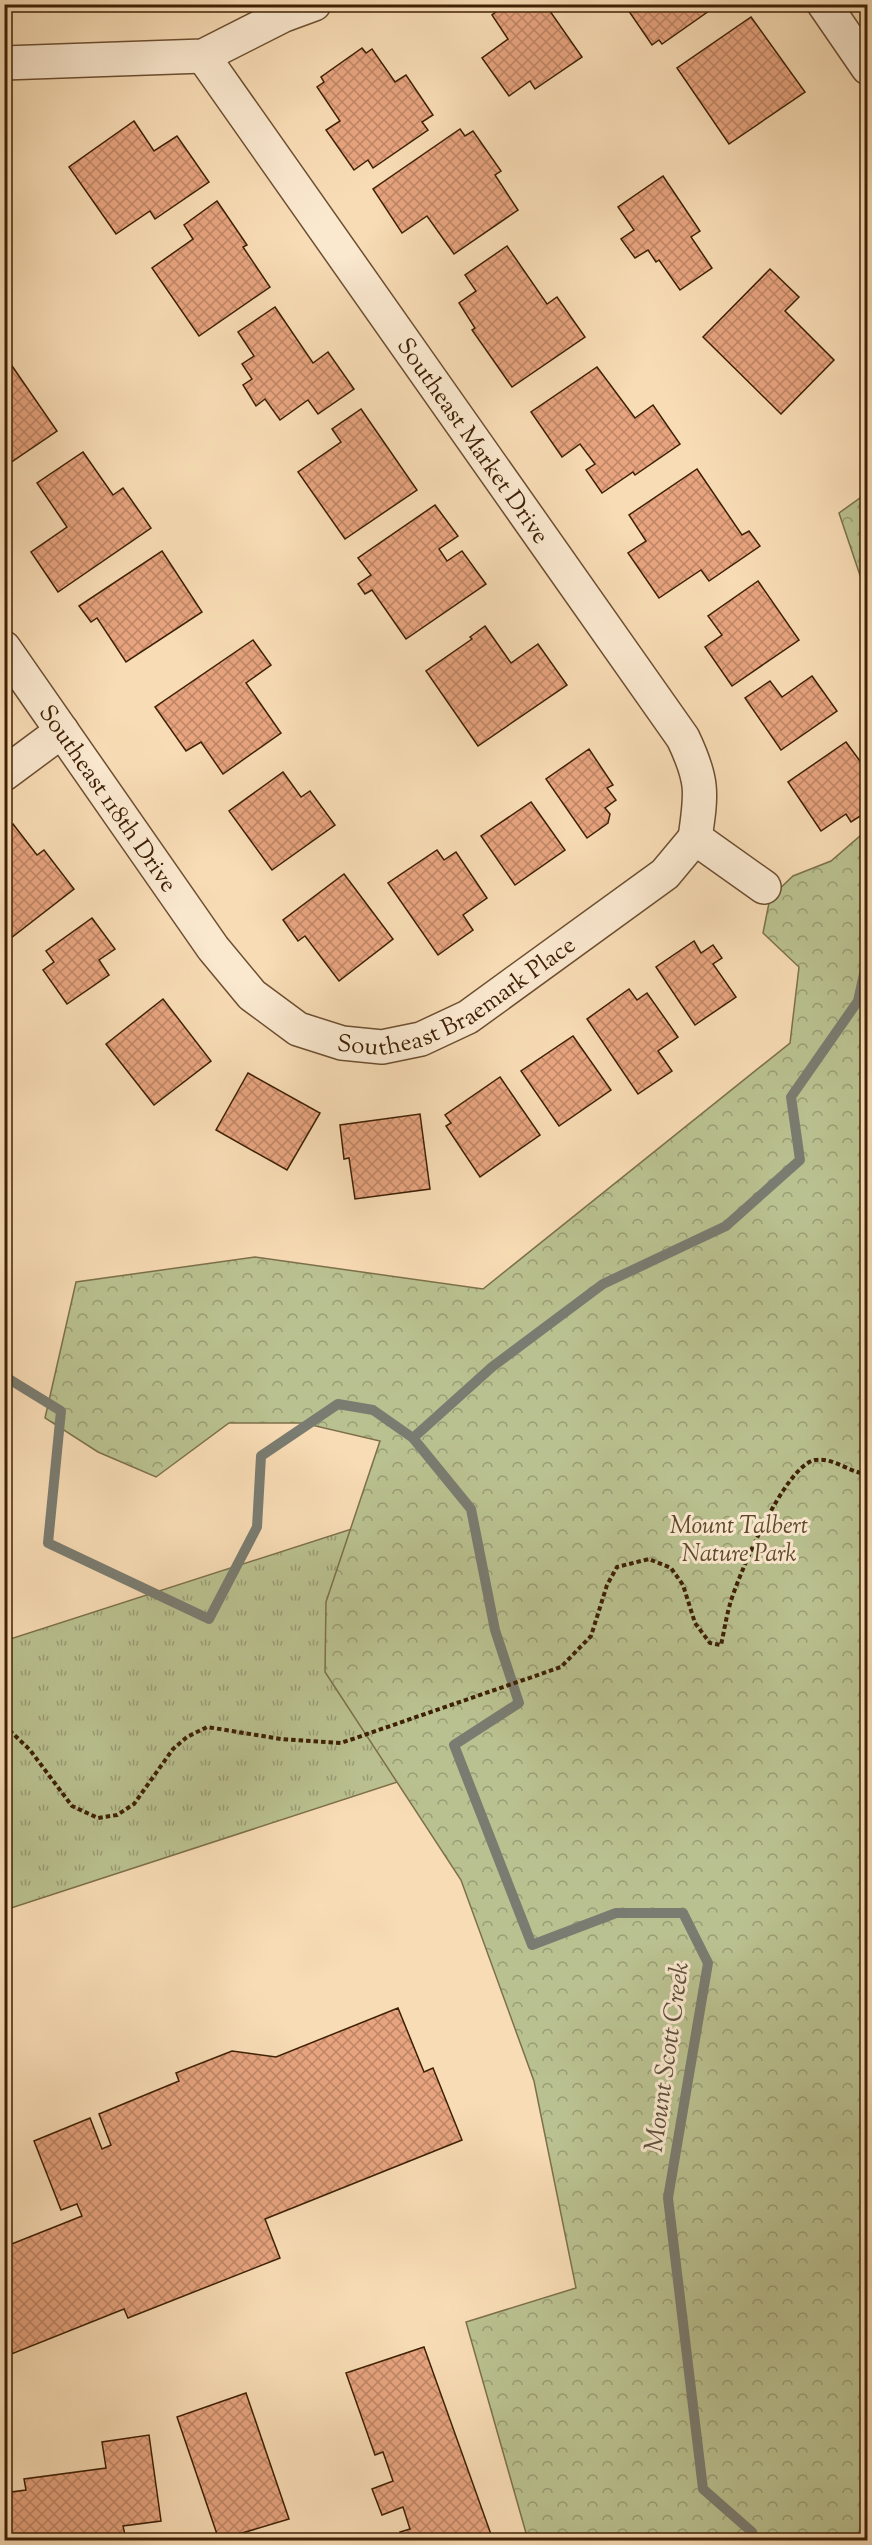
<svg xmlns="http://www.w3.org/2000/svg" width="872" height="2545" viewBox="0 0 872 2545" font-family="'Sorts Mill Goudy',serif">
  <style>
    .grass { fill: url(#grass-tufts); stroke: #7c704a; stroke-width: 1.5 }
    .forest { fill: url(#forest-crowns); stroke: #7c704a; stroke-width: 1.5 }
    .lines { fill: none; stroke-linecap: round; stroke-linejoin: round }
    .stream { stroke: #7a7c71; stroke-width: 10 }
    .building { fill: url(#building-cross-hatch); stroke: #3e2005; stroke-width: 1.5 }
    .minor-casing { stroke: #6c4f31; stroke-width: 36 }
    .path { stroke: #3e2005; stroke-width: 4; stroke-dasharray: 4.5 3; stroke-linecap: butt }
    .minor { stroke: #fae8cf; stroke-width: 33 }
    .labels { text-anchor: middle; stroke-width: 6; stroke-linejoin: round; paint-order: stroke }
    .street-label { font-size: 24px; fill: #3e2005; stroke: #fae8cf }
    .park-label { font-size: 24px; font-style: italic; fill: #5d4828; stroke: #fae8cf }
    .water-label { font-size: 26px; font-style: italic; fill: #5c4e3b; stroke: #fae8cf }
  </style>
  <defs>
    <pattern id="grass-tufts" width="24" height="20" patternUnits="userSpaceOnUse" patternTransform="scale(1.5)"><rect width="24" height="20" fill="#bac190"/><path d="M3 7l-1-3M5 7V3M7 7l1-3M15 17l-1-3M17 17v-4M19 17l1-3" fill="none" stroke="#999c74"/></pattern>
    <pattern id="forest-crowns" width="20" height="18" patternUnits="userSpaceOnUse" patternTransform="scale(1.5)"><rect width="20" height="18" fill="#bac190"/><path d="M2 6a3 3 0 1 1 6 0M12 15a3 3 0 1 1 6 0" fill="none" stroke="#999c74"/></pattern>
    <pattern id="building-cross-hatch" width="8" height="8" patternUnits="userSpaceOnUse" patternTransform="scale(1.5)"><rect width="8" height="8" fill="#e7a47f"/><path d="M0 0l8 8M0 8l8-8" fill="none" stroke="#bd8566"/></pattern>
  </defs>
  <rect width="100%" height="100%" fill="#f8dcb5"/>
  <filter id="stains"><feTurbulence type="fractalNoise" baseFrequency=".00333" numOctaves="4"/><feColorMatrix values="0 0 0 0 .2 0 0 0 0 .09 0 0 0 0 .02 0 0 0 .5 -.17"/></filter>
  <radialGradient id="worn" r=".72"><stop offset=".6" stop-color="#630" stop-opacity="0"/><stop offset="1" stop-color="#630" stop-opacity=".3"/></radialGradient>
  <polygon class="grass" points="867,1363 756,1665 5,1910 4,1641"/>
  <g class="forest">
    <polygon points="867,493 867,596 839,513"/>
    <polygon points="867,830 867,2540 528,2540 466,2322 576,2288 534,2081 461,1880 325,1672 326,1602 380,1441 303,1423 229,1423 156,1477 98,1452 45,1418 76,1282 255,1257 483,1289 790,1043 799,967 763,933 770,898 793,876 831,861"/>
  </g>
  <g class="lines">
    <g class="stream">
      <polyline points="4,1376 61,1411 48,1543 209,1619 257,1527 261,1456 338,1404 373,1410 413,1438 471,1509 495,1630 519,1703 454,1745 532,1945 616,1913 683,1913 708,1963 668,2198 703,2489 752,2532 747,2540"/>
      <polyline points="413,1438 492,1367 603,1284 726,1226 800,1160 791,1097 858,1001 868,956"/>
    </g>
  </g>
  <g class="building">
    <polygon points="506,4 545,4 582,57 535,89 530,81 509,96 482,58 508,39 492,15"/>
    <polygon points="624,4 715,4 716,6 662,44 659,40 652,45"/>
    <polygon points="751,17 805,92 729,144 677,68"/>
    <polygon points="362,48 366,53 372,49 395,82 406,75 433,115 422,122 428,130 373,168 368,160 354,170 326,130 340,121 317,87 324,82 321,77"/>
    <polygon points="134,121 154,151 177,136 209,182 155,219 150,211 116,234 69,167"/>
    <polygon points="460,129 465,136 473,131 501,171 495,175 518,210 454,254 427,216 402,233 373,189"/>
    <polygon points="663,176 700,231 691,237 712,268 680,290 659,260 656,262 648,250 635,258 621,239 634,230 618,207"/>
    <polygon points="217,201 247,245 243,247 270,287 199,336 152,268 193,239 184,225"/>
    <polygon points="507,246 547,304 557,297 585,337 512,387 472,330 475,328 459,303 476,291 465,275"/>
    <polygon points="770,269 799,297 785,311 834,360 781,414 703,337"/>
    <polygon points="275,307 313,363 328,352 354,389 318,414 308,400 280,420 265,399 256,406 243,385 252,379 242,364 254,356 238,332"/>
    <polygon points="10,363 57,431 4,467 4,367"/>
    <polygon points="597,367 635,418 653,405 680,444 635,475 633,472 602,493 586,470 595,464 580,444 562,457 531,412"/>
    <polygon points="361,409 417,490 345,539 298,472 341,442 332,429"/>
    <polygon points="83,452 113,495 123,488 151,528 58,592 31,552 67,527 37,483"/>
    <polygon points="697,469 742,535 749,531 760,546 709,581 701,570 659,598 628,553 646,541 629,515"/>
    <polygon points="435,505 458,536 439,549 447,561 462,551 486,584 406,639 372,590 365,594 358,584 371,575 358,558"/>
    <polygon points="162,551 202,612 126,662 97,618 91,622 79,606"/>
    <polygon points="758,581 799,640 732,686 705,647 722,635 708,616"/>
    <polygon points="485,626 511,663 538,644 567,685 478,746 426,671 472,639 470,637"/>
    <polygon points="253,640 271,665 246,683 281,733 223,774 201,742 186,751 155,707"/>
    <polygon points="812,676 837,711 781,750 745,698 770,681 782,697"/>
    <polygon points="846,742 868,772 868,811 851,822 846,814 821,831 788,782"/>
    <polygon points="589,749 613,785 607,788 616,800 605,808 610,814 608,823 587,838 546,779"/>
    <polygon points="283,772 301,797 310,791 335,825 272,870 229,811"/>
    <polygon points="531,802 565,850 515,885 481,836"/>
    <polygon points="13,824 37,855 44,850 74,889 11,938 4,930 4,831"/>
    <polygon points="437,850 444,860 456,852 487,898 463,915 473,930 438,955 388,883"/>
    <polygon points="344,874 393,939 339,981 305,936 298,941 283,920"/>
    <polygon points="92,918 115,949 99,960 109,975 67,1004 43,970 54,962 46,951"/>
    <polygon points="694,941 701,953 713,945 722,958 713,964 736,997 695,1025 656,967"/>
    <polygon points="629,989 637,1000 647,993 678,1037 658,1051 672,1071 638,1094 587,1019"/>
    <polygon points="163,999 211,1061 154,1105 106,1044"/>
    <polygon points="573,1036 611,1090 559,1126 521,1071"/>
    <polygon points="248,1073 320,1113 287,1170 216,1130"/>
    <polygon points="500,1077 540,1135 480,1177 446,1126 451,1123 445,1115"/>
    <polygon points="420,1114 430,1189 355,1199 349,1158 344,1159 340,1125"/>
    <polygon points="398,2008 424,2072 433,2068 462,2140 265,2219 280,2258 128,2318 124,2309 4,2357 4,2247 82,2216 77,2204 61,2210 34,2141 90,2118 102,2149 111,2145 99,2114 179,2081 176,2073 232,2051 276,2057"/>
    <polygon points="424,2347 493,2540 403,2540 400,2532 410,2529 403,2507 382,2515 372,2489 393,2481 383,2452 375,2455 346,2373"/>
    <polygon points="246,2393 289,2519 219,2540 177,2417"/>
    <polygon points="149,2435 161,2521 123,2526 125,2535 87,2540 4,2540 4,2493 26,2490 24,2479 106,2468 102,2442"/>
  </g>
  <g class="lines">
    <defs>
      <g id="minor">
        <polyline points="824,4 868,68"/>
        <path id="s1" d="M203 56 683 738C703 780 702 792 695 838"/>
        <polyline points="4,63 203,56 284,15 314,4"/>
        <path id="s2" d="M4 648 213 948 252 995 298 1029 342 1043 382 1047 421 1039 468 1017 665 874 695 838"/>
        <polyline points="4,774 62,731"/>
        <polyline points="695,838 764,887"/>
      </g>
    </defs>
    <use href="#minor" class="minor-casing"/>
    <path class="path" d="M4 1725 30 1750 72 1806 98 1818 117 1815 134 1804 173 1749 187 1737 207 1727 281 1739 341 1743 561 1667 591 1636 607 1585 617 1567 649 1559 671 1568 683 1585 695 1623 710 1643 721 1645C724 1632 726 1618 730 1604 738 1576 785 1465 815 1460 834 1457 849 1473 868 1474"/>
    <use href="#minor" class="minor"/>
  </g>
  <g class="labels">
    <g class="street-label">
      <text dy="8" stroke="none"><textPath href="#s1" startOffset="470">Southeast Market Drive</textPath></text>
      <text dy="8" stroke="none"><textPath href="#s2" startOffset="183">Southeast 118th Drive</textPath></text>
      <text dy="8" stroke="none"><textPath href="#s2" startOffset="658">Southeast Braemark Place</textPath></text>
    </g>
    <g class="park-label">
      <text x="739" y="1533">Mount Talbert<tspan x="739" dy="28">Nature Park</tspan></text>
    </g>
    <g class="water-label">
      <text transform="translate(666 2057) rotate(-82)" y="9">Mount Scott Creek</text>
    </g>
  </g>
  <rect width="872" height="2545" fill="none" stroke="#f8dcb5" stroke-width="24"/>
  <rect x="6" y="6" width="860" height="2533" fill="none" stroke="#3e2005" stroke-width="3"/>
  <rect x="12" y="12" width="848" height="2521" fill="none" stroke="#3e2005" stroke-width="1.5"/>
  <rect width="100%" height="100%" filter="url(#stains)"/>
  <rect width="100%" height="100%" fill="url(#worn)"/>
</svg>
